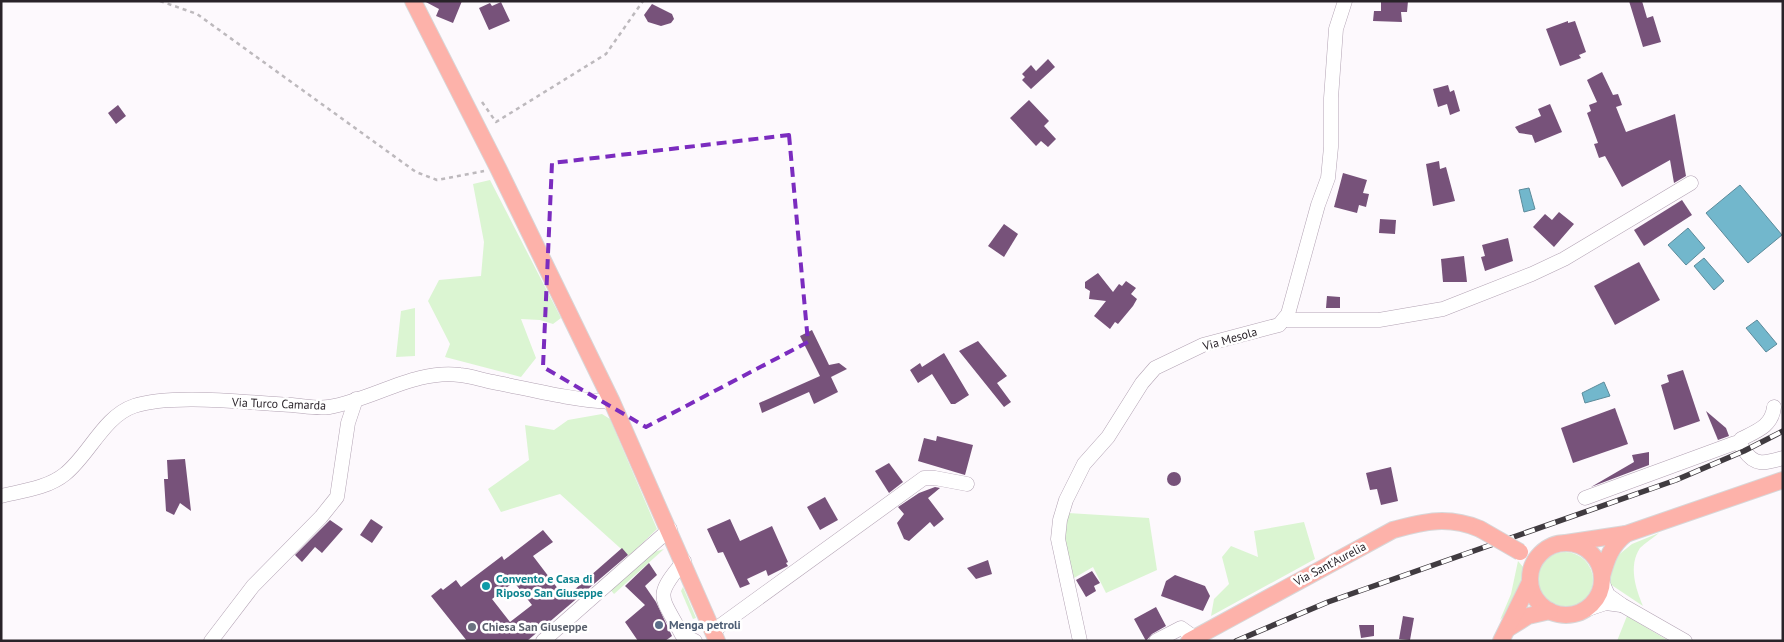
<svg xmlns="http://www.w3.org/2000/svg" width="1784" height="642" viewBox="0 0 1784 642" font-family="'PT Sans',sans-serif">
  <style>
    .green { fill: #dbf5d2 }
    .water { fill: #72b7cc; stroke: #5c8b9b }
    .building { fill: #77527a; fill-rule: evenodd }
    .lines { fill: none; stroke-linecap: round; stroke-linejoin: round }
    .minor-casing { stroke: #b2a2b3; stroke-width: 15 }
    .major-casing { stroke: #d8d7d8; stroke-width: 18 }
    .path { stroke: #bdb9bd; stroke-width: 2.5; stroke-dasharray: 4 4; stroke-linecap: butt }
    .minor { stroke: #fff; stroke-width: 14 }
    .major { stroke: #fdb2aa; stroke-width: 16 }
    .rail-casing { stroke: #403b40; stroke-width: 5.5 }
    .rail { stroke: #fff; stroke-width: 4; stroke-dasharray: 11; stroke-linecap: butt }
    .major-bridge-casing { stroke: #d8d7d8; stroke-width: 18; stroke-linecap: butt }
    .major-bridge { stroke: #fdb2aa; stroke-width: 16 }
    .marked { fill: none; stroke: #7b2cbf; stroke-width: 4; stroke-dasharray: 10 6; stroke-linejoin: round }
    .culture-dot { fill: #0f9aa8; stroke: #fff; stroke-width: 2 }
    .service-dot { fill: #5c6f8a; stroke: #fff; stroke-width: 2 }
    .worship-dot { fill: #6b7280; stroke: #fff; stroke-width: 2 }
    .labels { text-anchor: middle; stroke-width: 5; stroke-linejoin: round; paint-order: stroke }
    .street-label { font-size: 12px; fill: #292329; stroke: #fff }
    .culture-label { font-size: 12px; font-weight: bold; fill: #0d838f; stroke: #fff; text-anchor: start }
    .service-label { font-size: 12px; font-weight: bold; fill: #4e5e75; stroke: #fff; text-anchor: start }
    .worship-label { font-size: 12px; font-weight: bold; fill: #5b616d; stroke: #fff; text-anchor: start }
  </style>
  <rect width="100%" height="100%" fill="#fdf9fd"/>
  <g class="green">
    <polygon points="490,180 561,318 553,324 540,320 521,319 536,358 521,377 445,357 450,344 428,301 439,280 481,276 484,242 473,184"/>
    <polygon points="415,308 415,356 396,357 401,311"/>
    <polygon points="602,414 610,419 657,529 629,556 560,494 501,512 488,489 529,460 525,425 554,430 568,420"/>
    <polygon points="1068,513 1149,518 1157,570 1106,593 1093,567 1074,578 1064,547"/>
    <polygon points="1304,522 1315,559 1211,616 1214,599 1229,584 1222,557 1231,546 1258,557 1254,531"/>
    <path d="M1659 533C1653 538 1645 543 1640 548 1628 566 1636 589 1643 606L1610 584 1611 561 1632 544Z"/>
    <polygon points="664,549 614,594 609,588 647,554"/>
    <circle cx="1565" cy="580" r="28"/>
    <path d="M1518 561 1528 573C1525 595 1516 605 1500 620L1511 594Z"/>
    <polygon points="683,587 696,618 693,619 681,591"/>
    <polygon points="1627,616 1669,641 1617,641"/>
  </g>
  <g class="water">
    <polygon points="1740,185 1782,235 1748,263 1706,213"/>
    <polygon points="1529,188 1535,209 1524,212 1519,190"/>
    <polygon points="1688,228 1705,248 1686,265 1668,245"/>
    <polygon points="1704,258 1724,281 1714,290 1694,266"/>
    <polygon points="1757,320 1777,344 1766,352 1746,328"/>
    <polygon points="1604,382 1610,396 1585,403 1582,393"/>
  </g>
  <g class="building">
    <polygon points="424,1 462,1 453,23 436,16 439,9"/>
    <polygon points="1381,1 1408,1 1407,12 1401,12 1402,22 1373,21 1374,11 1381,11"/>
    <polygon points="1629,1 1642,1 1647,18 1653,16 1661,42 1643,47"/>
    <polygon points="501,2 510,21 489,30 479,8 490,3 492,6"/>
    <polygon points="652,4 672,14 674,19 671,23 661,26 648,22 644,15"/>
    <polygon points="1568,21 1568,23 1575,21 1586,52 1579,55 1581,58 1560,66 1546,29"/>
    <polygon points="1048,59 1055,67 1031,89 1022,80 1025,77 1022,74 1031,65 1036,71"/>
    <polygon points="1602,72 1613,95 1618,94 1622,105 1616,107 1626,132 1675,114 1686,176 1674,183 1670,160 1622,187 1605,156 1599,158 1594,144 1598,143 1587,113 1591,111 1589,105 1597,102 1587,80"/>
    <polygon points="1448,85 1450,92 1454,90 1460,111 1450,115 1447,104 1438,107 1433,89"/>
    <polygon points="1029,100 1049,121 1044,126 1056,139 1048,147 1041,141 1036,146 1010,118"/>
    <polygon points="1550,104 1562,132 1535,143 1532,135 1519,133 1515,127 1541,116 1538,109"/>
    <polygon points="118,105 126,116 116,124 108,113"/>
    <polygon points="1439,161 1440,169 1446,167 1455,201 1433,206 1426,164"/>
    <polygon points="1343,173 1367,180 1363,193 1369,194 1366,207 1359,205 1357,213 1334,207"/>
    <polygon points="1682,200 1692,215 1644,246 1634,230"/>
    <polygon points="1559,212 1574,224 1554,247 1533,227 1545,214 1552,220"/>
    <polygon points="1380,219 1396,220 1395,234 1379,233"/>
    <polygon points="1004,224 1018,234 1004,257 988,246"/>
    <polygon points="1508,238 1513,261 1485,271 1481,257 1485,256 1482,245"/>
    <polygon points="1464,256 1467,282 1443,282 1441,259"/>
    <polygon points="1639,262 1660,300 1615,325 1594,286"/>
    <polygon points="1098,273 1113,292 1119,284 1122,286 1126,281 1136,288 1131,294 1137,299 1133,306 1118,324 1115,322 1110,329 1094,316 1106,301 1089,299 1090,291 1085,288 1085,282"/>
    <polygon points="1327,296 1340,297 1340,308 1326,308"/>
    <polygon points="812,330 829,365 839,363 847,369 831,377 838,392 814,404 809,392 762,413 759,403 820,376 800,336"/>
    <polygon points="978,341 1007,376 997,383 1011,402 1004,407 959,351"/>
    <polygon points="944,353 969,395 955,404 951,404 932,374 918,383 910,370 920,363 922,367"/>
    <polygon points="1683,370 1700,421 1674,430 1661,385 1669,382 1667,375"/>
    <polygon points="1615,408 1628,444 1573,463 1561,428"/>
    <polygon points="1706,411 1726,428 1729,436 1718,440"/>
    <polygon points="937,436 973,445 965,475 918,461 924,438 936,441"/>
    <polygon points="1649,452 1649,465 1591,487 1634,462 1632,455"/>
    <polygon points="185,459 191,511 180,503 174,515 166,511 164,479 168,479 167,460"/>
    <polygon points="889,463 903,482 889,493 875,471"/>
    <polygon points="1391,467 1398,501 1381,505 1377,489 1370,490 1366,473"/>
    <circle cx="1174" cy="479" r="7"/>
    <polygon points="935,487 940,488 928,498 944,519 934,527 930,522 909,541 904,539 897,523 904,514 898,507 919,493"/>
    <polygon points="825,497 838,520 820,530 807,507"/>
    <polygon points="371,519 383,527 372,543 360,535"/>
    <polygon points="730,519 740,541 772,526 788,562 786,563 788,566 768,576 766,570 747,579 750,584 740,588 723,552 718,553 707,529"/>
    <polygon points="330,520 343,529 322,553 315,547 302,562 295,555"/>
    <path d="M543 530 553 542 533 556 565 598 622 548 628 555 527 641H467L431 596 441 588 443 590 456 580 461 587 502 556 504 560ZM514 582 532 605 510 622 492 599Z"/>
    <polygon points="988,560 992,574 976,579 967,568"/>
    <polygon points="649,563 657,575 645,586 656,602 672,636 665,641 638,641 625,622 645,605 625,586"/>
    <polygon points="1092,571 1100,583 1094,586 1096,591 1086,597 1076,580"/>
    <polygon points="1175,575 1205,586 1210,596 1203,611 1161,596 1166,581"/>
    <polygon points="1156,607 1166,626 1152,634 1146,641 1134,619"/>
    <polygon points="1403,616 1414,618 1410,640 1399,639"/>
    <polygon points="1359,625 1374,625 1374,636 1361,638"/>
  </g>
  <g class="lines">
    <defs>
      <g id="minor">
        <polyline points="1284,320 1379,320 1443,309 1532,274 1564,259 1691,183"/>
        <path d="M1740 444 1741 439C1757 431 1772 426 1774 407"/>
        <path d="M1 496C22 491 48 488 65 474 89 455 104 416 134 406 172 393 250 403 292 405 304 406 318 409 329 407 373 400 415 369 460 375 471 376 482 380 493 382 533 390 572 400 612 402"/>
        <path d="M1585 498 1735 443C1740 444 1741 446 1744 450 1755 467 1766 463 1783 458"/>
        <path d="M684 561C653 598 661 595 682 635L695 641"/>
        <polyline points="1602,582 1608,595 1622,605 1685,641"/>
        <polyline points="1582,611 1606,603 1621,605"/>
        <polyline points="713,631 924,478 935,478 967,484"/>
        <polyline points="211,641 253,586 321,517 337,497 348,423 356,399"/>
        <polyline points="543,641 670,529"/>
        <polyline points="1080,641 1058,539 1060,520 1066,500 1084,464 1108,437 1142,383 1155,368 1203,345 1279,325 1288,314 1318,205 1328,178 1331,147 1331,98 1336,29 1345,1"/>
        <polyline points="1156,641 1181,628 1195,638"/>
      </g>
      <g id="major">
        <polyline points="413,1 498,168 612,402 717,641"/>
        <polyline points="1566,543 1626,534 1783,480"/>
        <circle cx="1566" cy="579" r="36"/>
        <path d="M1602 576C1607 558 1611 546 1626 534"/>
        <polyline points="1509,628 1528,616 1550,611"/>
        <path d="M1189 641 1393 530C1425 521 1449 516 1480 529"/>
        <polyline points="1501,641 1530,582"/>
      </g>
    </defs>
    <use href="#minor" class="minor-casing"/>
    <use href="#major" class="major-casing"/>
    <g class="path">
      <polyline points="160,1 197,14 416,172 437,180 484,171"/>
      <polyline points="482,102 496,122 606,54 643,1"/>
    </g>
    <use href="#minor" class="minor"/>
    <use href="#major" class="major"/>
    <defs>
      <polyline id="rail" points="1236,641 1328,602 1676,480 1744,451 1783,431"/>
    </defs>
    <use href="#rail" class="rail-casing"/>
    <use href="#rail" class="rail"/>
    <defs>
      <polyline id="major-bridge" points="1480,529 1520,552"/>
    </defs>
    <use href="#major-bridge" class="major-bridge-casing"/>
    <use href="#major-bridge" class="major-bridge"/>
  </g>
  <path class="marked" d="M789 135 808 342 646 427 543 367 552 163Z"/>
  <circle class="culture-dot" cx="486" cy="586" r="5"/>
  <circle class="service-dot" cx="659" cy="625" r="5"/>
  <circle class="worship-dot" cx="472" cy="627" r="5"/>
  <g class="labels">
    <g class="street-label">
      <text transform="translate(1230 339) rotate(-16)" y="4">Via Mesola</text>
      <text transform="translate(279 404) rotate(2)" y="4">Via Turco Camarda</text>
      <text transform="translate(1330 564) rotate(-28)" y="4">Via Sant'Aurelia</text>
    </g>
    <g class="culture-label">
      <text x="496" y="583">Convento e Casa di<tspan x="496" dy="14">Riposo San Giuseppe</tspan></text>
    </g>
    <g class="service-label">
      <text x="669" y="629">Menga petroli</text>
    </g>
    <g class="worship-label">
      <text x="482" y="631">Chiesa San Giuseppe</text>
    </g>
  </g>
  <rect width="1784" height="642" fill="none" stroke="#292329" stroke-width="5"/>
</svg>
